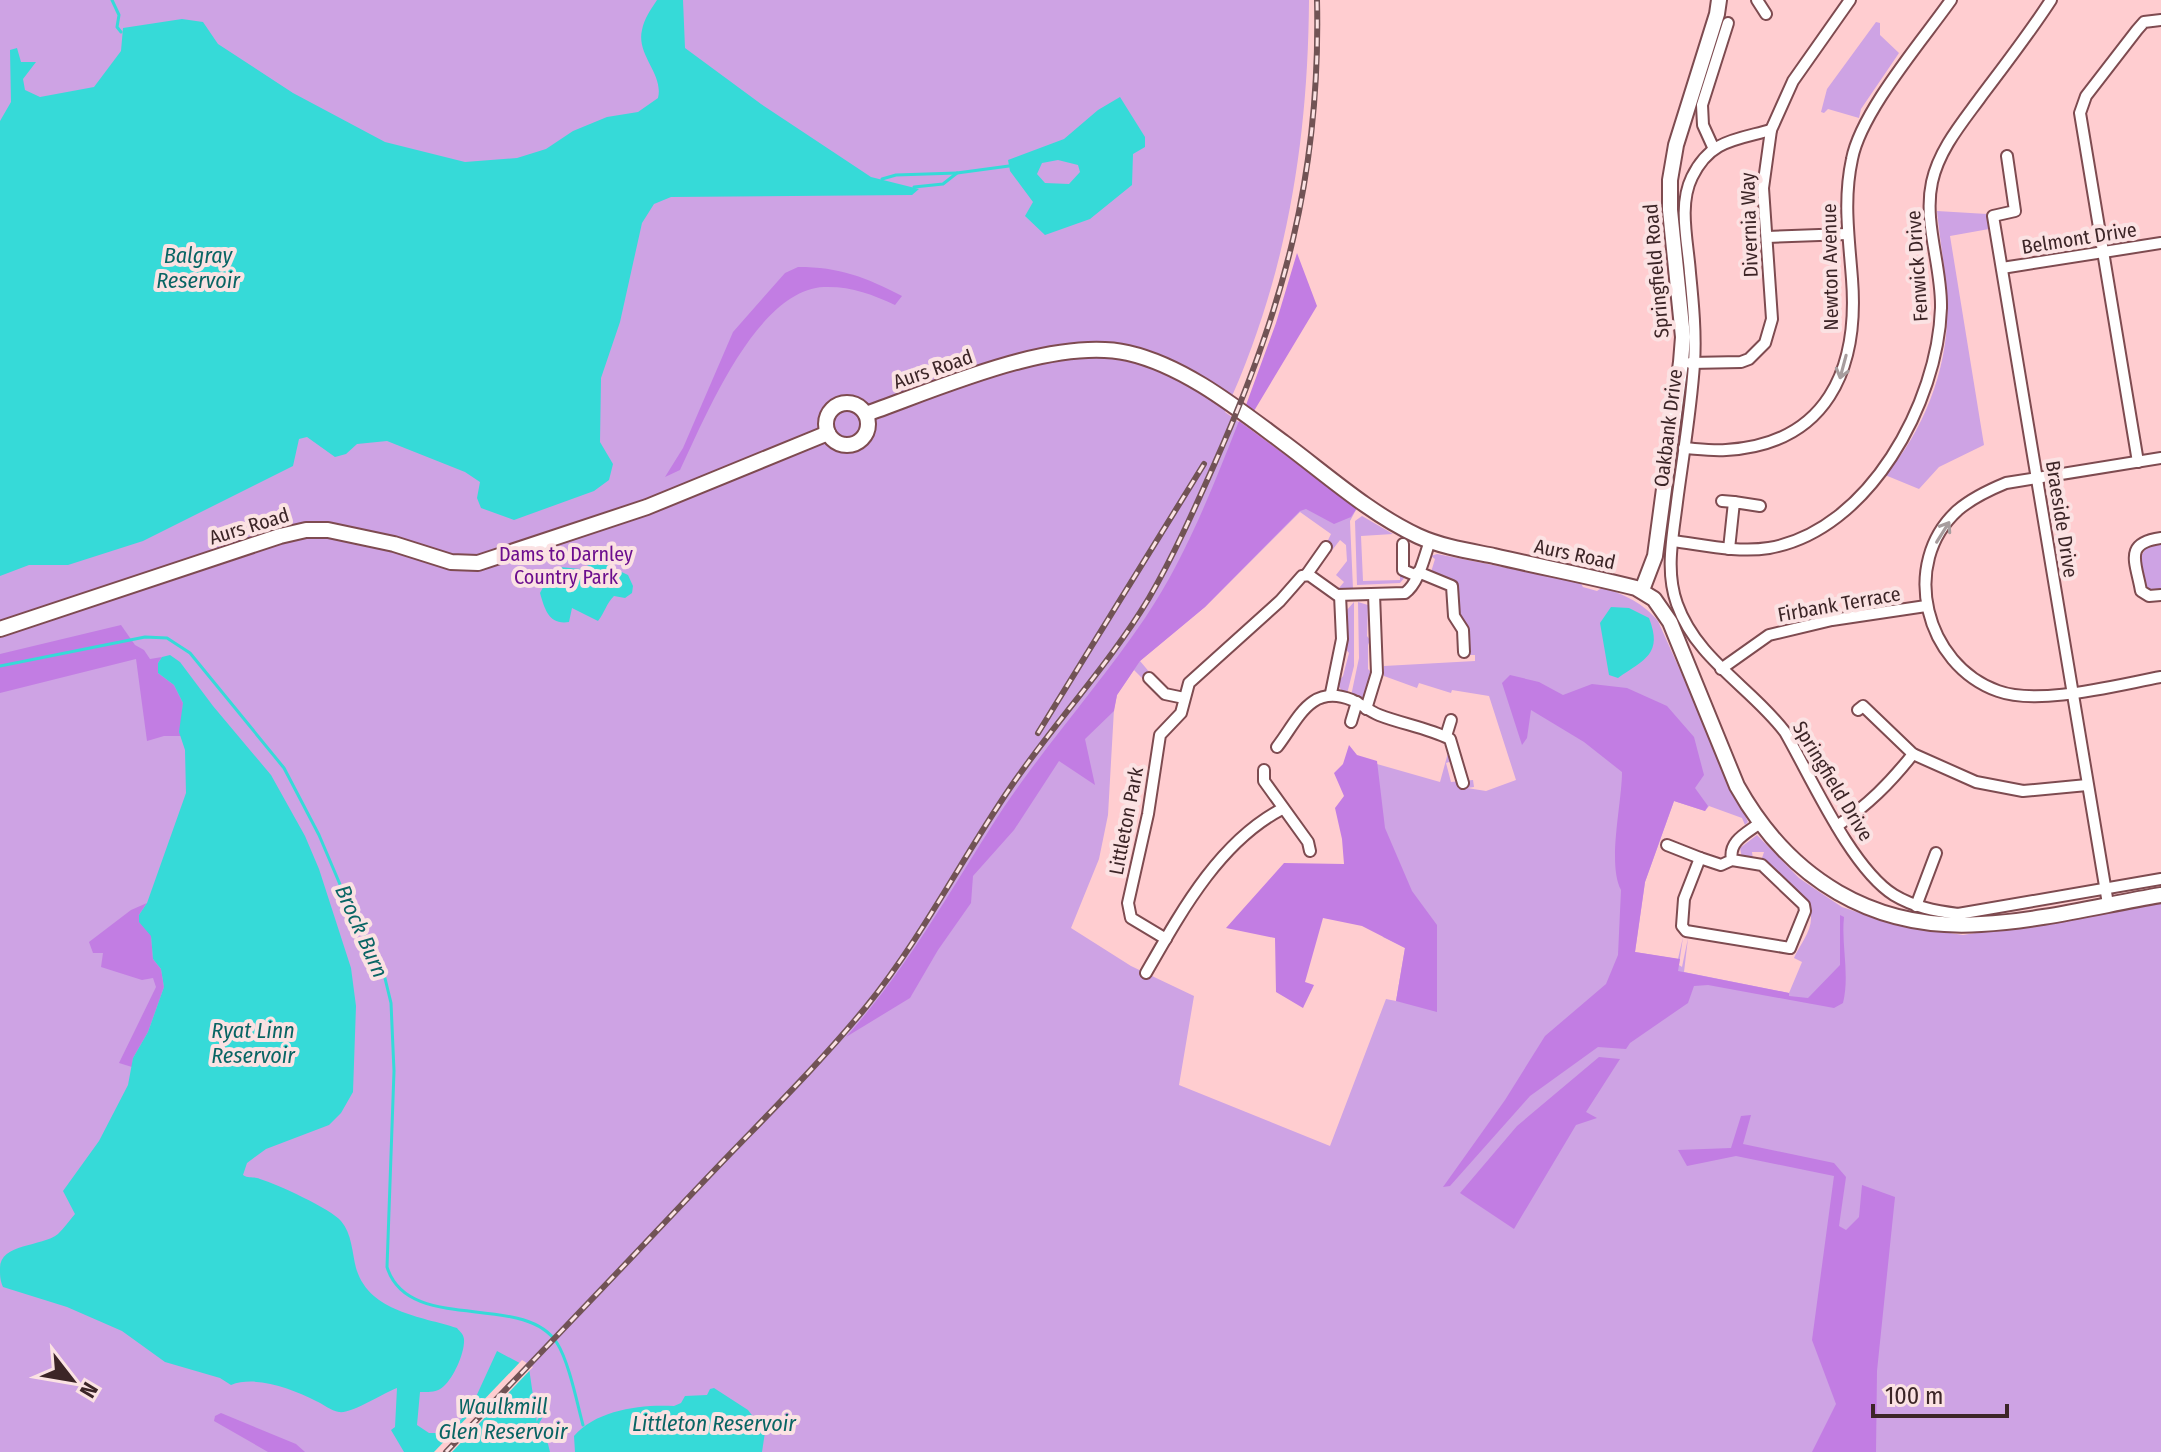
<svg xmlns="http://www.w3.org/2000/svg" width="2161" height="1452" viewBox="0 0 2161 1452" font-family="'Fira Sans Condensed',sans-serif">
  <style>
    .green { fill: #cea3e4 }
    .forest { fill: #c27de3 }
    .water { fill: #36dad8; fill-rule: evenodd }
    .pier { fill: #ffcdd0 }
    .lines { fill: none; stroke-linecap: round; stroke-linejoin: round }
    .stream { stroke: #36dad8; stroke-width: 3 }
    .street-casing { stroke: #7e4b50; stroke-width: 14 }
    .secondary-casing { stroke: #7e4b50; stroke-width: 18 }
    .street { stroke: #fff; stroke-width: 10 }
    .secondary { stroke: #fff; stroke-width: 14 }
    .rail-casing { stroke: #715355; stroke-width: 6 }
    .rail { stroke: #fbe2e3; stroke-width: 3; stroke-dasharray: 9; stroke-linecap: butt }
    .oneway { stroke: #a79d9e }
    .labels { text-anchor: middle; stroke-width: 8; stroke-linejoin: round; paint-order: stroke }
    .street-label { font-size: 20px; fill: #3c2527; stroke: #fbe2e3 }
    .park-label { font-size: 20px; fill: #6c0e8e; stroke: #fbe2e3 }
    .water-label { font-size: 22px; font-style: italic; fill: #096564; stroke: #fbe2e3 }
  </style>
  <rect width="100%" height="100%" fill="#ffcdd0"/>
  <g class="green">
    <path d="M0 0H1309C1308 145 1286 279 1225 412L1357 508 1350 521 1353 589 1339 588 1344 582 1336 575 1347 561 1346 545 1340 540 1316 571 1314 569 1331 534 1300 512 1205 607 1140 661 1151 674 1144 680 1134 670 1117 695 1114 709 1108 815 1099 859 1071 928 1131 966 1194 996 1179 1085 1330 1146 1386 999 1396 1001 1405 948 1383 937 1357 775 1377 761V764L1440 782 1448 753 1452 761 1446 763 1451 782 1473 780 1474 787 1467 788 1486 791 1516 780 1489 696 1452 690 1451 693 1419 683 1417 688 1384 676V666L1475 661V655H1468L1467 627 1458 614 1455 583 1431 572 1435 559 1431 556 1437 554 1580 582 1583 587 1597 591 1603 587C1626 596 1642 602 1658 621L1748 822 1745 825 1742 818 1709 806 1705 811 1674 801 1645 882 1635 952 1678 959 1683 937 1679 965 1682 967 1688 938 1684 972 1789 993 1802 962 1794 958C1799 946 1812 931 1811 917 1809 894 1778 876 1761 861L1764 852H1752L1753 859 1742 858 1740 848 1757 835 1799 878 1818 891 1842 907 1893 924 1963 935 2161 903V1452H0Z"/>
    <polygon points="1876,22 1880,23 1880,35 1899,53 1861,109 1859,118 1828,109 1824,113 1821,112 1827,89"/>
    <path d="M1937 211 1987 214 1989 229 1950 236 1984 445 1939 467 1919 489 1885 475C1925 431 1950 362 1947 304 1946 273 1940 242 1937 211Z"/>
    <polygon points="1362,516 1393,534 1361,536 1363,581 1400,580 1400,576 1406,576 1400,583 1357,585 1355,521"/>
    <polygon points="2161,544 2161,592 2151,592 2143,581 2140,558 2146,548"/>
    <polygon points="1354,602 1354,666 1347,694 1343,693 1337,683 1343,676 1349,653 1345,648 1346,611"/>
    <polygon points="1358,602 1368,605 1367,636 1370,640 1368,645 1368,669 1373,674 1365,699 1351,696 1359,658"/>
  </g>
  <g class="forest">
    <polygon points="1297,253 1317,306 1254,411 1246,405 1276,323"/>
    <path d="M798 267C840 267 865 277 902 296L895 305C872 294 850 286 824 287 756 290 705 418 680 470L665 477 683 448 733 332 785 273Z"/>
    <path d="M1239 421 1357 508 1351 517 1334 524 1306 509 1300 511 1205 607 1140 661 1117 695 1114 711 1085 739 1095 785 1059 761 1014 830 973 876 971 903 938 950 910 998 846 1037C909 967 953 885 1004 807 1048 742 1101 683 1145 618 1186 557 1212 489 1239 421Z"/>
    <polygon points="121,625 135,645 144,650 150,659 162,657 158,663 158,673 174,685 183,703 181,736 164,736 147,741 136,659 0,693 0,654"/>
    <path d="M1510 675 1539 682 1563 695 1592 684 1627 688 1667 706 1694 737 1704 775 1695 788 1708 806 1705 811 1674 801 1645 882 1635 952 1680 959 1678 971 1789 993V996L1808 998 1840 965V915L1844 917C1841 945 1850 974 1843 1003L1834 1008 1708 985 1694 986 1688 1003 1630 1043 1626 1049 1598 1047 1530 1096 1450 1186 1443 1187 1505 1100 1545 1036 1606 984 1618 955 1621 890C1607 863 1622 804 1622 772L1584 742 1531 710 1527 738 1522 745 1502 683Z"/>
    <polygon points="1349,745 1357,755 1377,761 1385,828 1412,891 1437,925 1437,1012 1396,1001 1405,948 1362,926 1323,918 1305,982 1314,985 1303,1008 1276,992 1275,938 1226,928 1284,863 1344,864 1342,839 1335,808 1344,796 1334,773 1343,764"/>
    <polygon points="147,903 139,915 151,935 153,959 161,969 164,987 148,1032 133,1058 132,1067 119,1063 156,987 153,978 142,980 101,967 103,953 93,953 89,942 131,910"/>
    <polygon points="1599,1057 1620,1059 1586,1112 1597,1118 1576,1125 1514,1229 1460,1193 1517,1126"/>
    <polygon points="1751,1115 1743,1144 1834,1163 1846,1177 1839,1226 1846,1230 1859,1217 1862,1185 1895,1197 1877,1371 1876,1452 1812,1452 1836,1404 1812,1340 1834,1176 1736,1156 1687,1166 1678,1150 1731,1148 1741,1116"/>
    <polygon points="221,1413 296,1444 305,1452 268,1452 214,1421 215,1416"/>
  </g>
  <g class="water">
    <path d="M657 0H683L685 48 761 104 871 177 919 189 912 195 671 197 654 204 642 223 620 322 601 378 600 442 613 464 609 480 594 491 514 520 481 508 477 498 480 482 465 472 387 441 357 444 346 454 335 457 307 437 299 439 293 466 143 541 68 565H29L0 576V121L11 102 10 50 17 48 21 62H36L23 79 25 90 40 97 94 87 121 51 123 28 182 19 203 22 218 44 293 93 385 142 465 162 517 158 546 149 573 131 607 117 638 112 658 98C664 74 636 55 642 30 644 19 651 9 657 0Z"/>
    <path d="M1120 97 1145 137V147L1133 154 1132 185 1090 219 1045 235 1025 216 1033 202 1010 171 1008 160 1064 139 1098 110ZM1058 160 1078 165 1080 172 1069 184 1045 183 1037 174 1042 163Z"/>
    <path d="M598 561 628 575 633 586 632 593 625 598 614 596C606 604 605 612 598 621L572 608 569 622C549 625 545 610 540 593L550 574 560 567 580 569Z"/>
    <path d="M1611 607 1629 608 1649 618C1663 654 1645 659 1618 678L1609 675 1600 623Z"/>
    <path d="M170 655 180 662 213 706 271 775 305 836 319 869 351 968 356 1006 353 1092 341 1113 329 1125 266 1149 247 1163 243 1175C249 1179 253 1176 260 1179 277 1184 331 1209 341 1221 352 1234 352 1252 356 1268 369 1312 420 1316 457 1328 460 1332 463 1333 464 1339 465 1352 454 1377 444 1386 437 1393 429 1392 420 1392L417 1425 429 1433H447L469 1412 497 1351 529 1368 537 1423 548 1444 550 1452H404L391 1430 395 1427 397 1388C383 1393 352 1414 339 1412 331 1411 323 1404 316 1401 293 1389 256 1375 231 1385L220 1378 165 1362 122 1331 67 1307 3 1287C0 1280 0 1276 0 1268 0 1243 42 1247 58 1234 64 1228 70 1220 75 1214L63 1191 99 1141 128 1085 133 1058 148 1032 164 987 161 969 153 959 151 936 139 922V915L147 903 186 793 185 750 179 732 183 703 174 685 158 673V663L162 657Z"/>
    <path d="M714 1388 748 1410 765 1432 762 1452H575L574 1436C596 1410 641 1404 674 1406L681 1403 685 1396 707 1395 710 1389Z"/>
  </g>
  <polygon class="pier" points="522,1360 533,1367 452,1452 434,1452"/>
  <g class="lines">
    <g class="stream">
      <polyline points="112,0 119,15 117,27 121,32"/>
      <polyline points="882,179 896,175 957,173"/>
      <polyline points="914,187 943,184 957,173 1009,166"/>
      <path d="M0 666 145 637 167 638 190 653 284 768 319 835 353 915 381 962 391 1003 394 1071 387 1267C408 1335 524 1291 557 1343 569 1362 577 1403 583 1425"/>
      <polyline points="537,1424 545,1410"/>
    </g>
    <defs>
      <g id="street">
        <polyline points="1757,0 1766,14"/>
        <path d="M1771 130C1735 140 1710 140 1692 177 1678 205 1688 243 1690 273 1693 303 1696 334 1694 364 1691 410 1683 456 1677 502 1673 536 1665 571 1677 604 1697 660 1751 687 1785 732 1811 777 1851 868 1894 895 1914 907 1935 911 1958 914L2161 879"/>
        <polyline points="1713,147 1703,125 1702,105 1728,23"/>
        <polyline points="2007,156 2015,211 1993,216 2108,904"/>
        <polyline points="1767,237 1847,234"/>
        <polyline points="2002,268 2161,243"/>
        <polyline points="1690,363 1741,362 1749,359 1765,343 1772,319 1763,188 1771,130 1793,81 1850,0"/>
        <path d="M1684 448C1698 449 1712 451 1726 450 1827 444 1859 369 1852 279 1849 238 1843 200 1852 159 1861 112 1922 41 1951 0"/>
        <path d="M2161 458 2006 483C1989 490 1972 498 1958 510 1899 563 1925 665 1998 691 2039 706 2117 685 2161 677"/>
        <polyline points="2138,462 2080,113 2086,96 2137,30 2144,22 2161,20"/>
        <polyline points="1722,501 1734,502"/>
        <path d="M2161 538C2123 543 2136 562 2141 591L2149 596 2161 595"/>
        <path d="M1673 541C1704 545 1738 553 1769 548 1869 531 1938 402 1941 308 1942 266 1923 223 1932 182 1939 150 1961 124 1980 98 2004 66 2029 34 2051 0"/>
        <polyline points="1403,544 1403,570 1417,576"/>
        <polyline points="1729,549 1734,502 1760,506"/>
        <polyline points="1418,572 1452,586 1454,616 1463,630 1464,652"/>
        <polyline points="1307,574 1326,547"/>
        <polyline points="1721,669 1769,635 1832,620 1926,606"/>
        <polyline points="1149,678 1165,694 1184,698"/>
        <polyline points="1331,693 1342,639 1340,595"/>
        <polyline points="1366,709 1377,673 1374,594"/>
        <polyline points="1858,710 1863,706 1913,754 1976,782 2023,791 2087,785"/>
        <polyline points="1351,722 1357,702"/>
        <polyline points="1446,736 1451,720"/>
        <path d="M1277 747C1298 720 1310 683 1352 700 1361 704 1369 711 1379 715 1402 724 1428 728 1450 739L1463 783"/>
        <polyline points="1264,770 1264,781 1308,842 1310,851"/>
        <path d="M1837 826C1868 805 1890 783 1913 754"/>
        <polyline points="1667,845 1700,858"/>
        <path d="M1732 860 1721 865 1700 858 1684 899 1682 926 1686 931 1790 948 1805 911 1804 905 1762 865 1732 860C1728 841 1747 833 1760 823"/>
        <polyline points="1916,906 1936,853"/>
        <path d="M1166 939 1131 918 1128 903 1148 814 1160 735 1181 713 1189 683 1280 601 1302 576 1309 575 1337 595 1405 593C1419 583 1424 557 1430 541"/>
        <path d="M1146 973C1181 912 1219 842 1282 809"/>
      </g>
      <g id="secondary">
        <circle cx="847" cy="424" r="21"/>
        <path d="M866 414C937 389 1054 336 1128 353 1185 366 1238 409 1284 443 1327 475 1369 513 1418 536 1442 547 1469 551 1494 556 1541 567 1589 576 1636 588L1654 599 1670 622 1737 786C1789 879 1873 931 1981 924 2041 921 2102 905 2161 895"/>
        <polyline points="1642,590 1655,556 1681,362 1683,337 1670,210 1670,180 1676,145 1717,14 1719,0"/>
        <polyline points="0,629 280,536 306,530 328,530 394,544 451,562 478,563 647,507 828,433"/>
      </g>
    </defs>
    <use href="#street" class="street-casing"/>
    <use href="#secondary" class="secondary-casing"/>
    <use href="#street" class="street"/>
    <use href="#secondary" class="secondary"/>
    <defs>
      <g id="rail">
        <polyline points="1038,733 1204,464"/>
        <path d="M446 1452C533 1361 619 1271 705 1180 759 1123 816 1068 866 1007 921 939 961 860 1010 788 1054 723 1109 665 1149 598 1174 555 1194 510 1214 465 1284 308 1321 172 1317 0"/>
      </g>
    </defs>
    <use href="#rail" class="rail-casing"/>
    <use href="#rail" class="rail"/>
  </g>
  <defs><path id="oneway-shaft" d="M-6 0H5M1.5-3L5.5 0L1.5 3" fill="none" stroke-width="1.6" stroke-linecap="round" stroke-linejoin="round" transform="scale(2)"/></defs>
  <g class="oneway">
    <use href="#oneway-shaft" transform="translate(1843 367) rotate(105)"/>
    <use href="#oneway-shaft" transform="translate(1943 532) rotate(-58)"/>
  </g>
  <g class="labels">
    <g class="street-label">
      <text transform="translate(1749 225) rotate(-92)" y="7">Divernia Way</text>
      <text transform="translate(2079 238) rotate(-9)" y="7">Belmont Drive</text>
      <text transform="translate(1917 266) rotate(-94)" y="7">Fenwick Drive</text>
      <text transform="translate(1830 267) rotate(-91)" y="7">Newton Avenue</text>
      <text transform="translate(1656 271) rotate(-95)" y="7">Springfield Road</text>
      <text transform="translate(933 369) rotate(-19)" y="7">Aurs Road</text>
      <text transform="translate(1668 428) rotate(-83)" y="7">Oakbank Drive</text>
      <text transform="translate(2062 519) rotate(81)" y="7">Braeside Drive</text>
      <text transform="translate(249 526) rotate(-17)" y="7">Aurs Road</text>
      <text transform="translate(1575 554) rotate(12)" y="7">Aurs Road</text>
      <text transform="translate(1839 604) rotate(-10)" y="7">Firbank Terrace</text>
      <text transform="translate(1833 781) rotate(59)" y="7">Springfield Drive</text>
      <text transform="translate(1126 821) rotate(-79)" y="7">Littleton Park</text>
    </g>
    <g class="park-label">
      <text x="566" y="561">Dams to Darnley<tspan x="566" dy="23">Country Park</tspan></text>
    </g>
    <g class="water-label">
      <text x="198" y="263">Balgray<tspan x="198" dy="25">Reservoir</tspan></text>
      <text transform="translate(362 931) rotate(66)" y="8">Brock Burn</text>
      <text x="253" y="1038">Ryat Linn<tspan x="253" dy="25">Reservoir</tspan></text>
      <text x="503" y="1414">Waulkmill<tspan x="503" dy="25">Glen Reservoir</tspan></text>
      <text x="714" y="1431">Littleton Reservoir</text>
    </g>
  </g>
  <g transform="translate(72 1380) rotate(121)" stroke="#fbe2e3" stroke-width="6" paint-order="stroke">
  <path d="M0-6L14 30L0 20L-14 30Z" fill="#3c2527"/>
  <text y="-12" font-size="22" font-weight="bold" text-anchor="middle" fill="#3c2527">N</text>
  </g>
  <path d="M1873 1404v12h134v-12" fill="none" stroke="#3c2527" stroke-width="4"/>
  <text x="1885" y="1404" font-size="24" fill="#3c2527" stroke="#fbe2e3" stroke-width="6" paint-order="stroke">100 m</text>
</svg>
